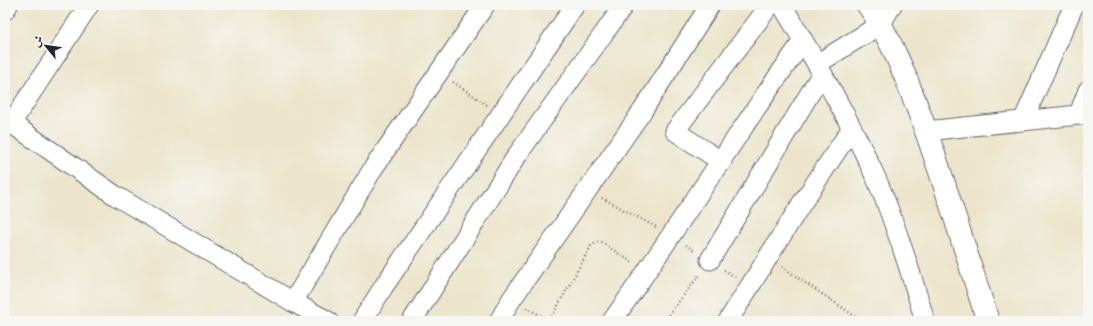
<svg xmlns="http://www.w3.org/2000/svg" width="1093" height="326" viewBox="0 0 1093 326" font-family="'IM FELL Great Primer',Amiri,serif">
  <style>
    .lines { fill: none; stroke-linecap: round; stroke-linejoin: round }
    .street-casing { stroke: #69666d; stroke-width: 21 }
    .secondary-casing { stroke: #69666d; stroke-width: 24 }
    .path { stroke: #69666d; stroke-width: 2.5; stroke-dasharray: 1 3; stroke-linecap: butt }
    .street { stroke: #fff; stroke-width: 19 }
    .secondary { stroke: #fff; stroke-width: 22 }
  </style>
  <rect width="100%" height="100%" fill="#f6f6f2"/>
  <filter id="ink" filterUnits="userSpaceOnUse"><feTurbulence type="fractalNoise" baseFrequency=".025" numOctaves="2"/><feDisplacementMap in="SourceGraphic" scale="8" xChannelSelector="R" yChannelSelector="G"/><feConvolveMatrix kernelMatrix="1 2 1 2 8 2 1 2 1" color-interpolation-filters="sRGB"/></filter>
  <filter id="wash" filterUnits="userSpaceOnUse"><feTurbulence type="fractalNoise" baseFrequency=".012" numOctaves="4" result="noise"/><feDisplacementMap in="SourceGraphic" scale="16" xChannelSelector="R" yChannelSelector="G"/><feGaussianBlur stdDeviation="0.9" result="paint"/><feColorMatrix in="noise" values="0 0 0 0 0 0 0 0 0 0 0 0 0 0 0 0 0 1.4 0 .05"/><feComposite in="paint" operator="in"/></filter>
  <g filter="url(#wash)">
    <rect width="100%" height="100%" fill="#ece5cb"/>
  </g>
  <g filter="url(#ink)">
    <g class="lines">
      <defs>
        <g id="street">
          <path d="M782 5C816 61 849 118 876 178 896 224 911 273 925 321"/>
          <polyline points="5,10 8,5"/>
          <polyline points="817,64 881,24 892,5"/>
          <polyline points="1079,114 1088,90"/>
          <polyline points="5,119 116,196 293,302 328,321"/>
          <polyline points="1023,121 1074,5"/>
          <polyline points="12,122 89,5"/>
          <polyline points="926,131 1088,114"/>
          <polyline points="722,162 675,131 770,5"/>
          <polyline points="710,260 822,73"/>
          <polyline points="293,302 374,167 485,5"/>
          <polyline points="362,321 384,286 575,5"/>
          <polyline points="412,321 518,154 624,5"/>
          <polyline points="499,321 511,300 643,110 710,5"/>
          <path d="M612 321C678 229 737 132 803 41"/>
          <polyline points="728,321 802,203 852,128"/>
        </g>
        <path id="secondary" d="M868 5C891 38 905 75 919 112 945 181 965 251 988 321"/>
      </defs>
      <use href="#street" class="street-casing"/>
      <use href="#secondary" class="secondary-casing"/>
      <g class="path">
        <polyline points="453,82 487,105"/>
        <polyline points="602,198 656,227"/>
        <polyline points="686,245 695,251"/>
        <polyline points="782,267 862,321"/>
        <polyline points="724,270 735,277"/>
        <polyline points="526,308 552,321"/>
        <polyline points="550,320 591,246 597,242 601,242 633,263"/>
        <polyline points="664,321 700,274"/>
      </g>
      <use href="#street" class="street"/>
      <use href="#secondary" class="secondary"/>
    </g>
  </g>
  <rect width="1093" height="326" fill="none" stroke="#f6f6f2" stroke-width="20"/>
  <g transform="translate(46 46) rotate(299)" stroke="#f6f6f2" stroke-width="3" paint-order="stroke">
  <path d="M0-3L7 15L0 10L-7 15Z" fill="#22223b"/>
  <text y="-6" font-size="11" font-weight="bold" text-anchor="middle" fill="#22223b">ش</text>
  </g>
</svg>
